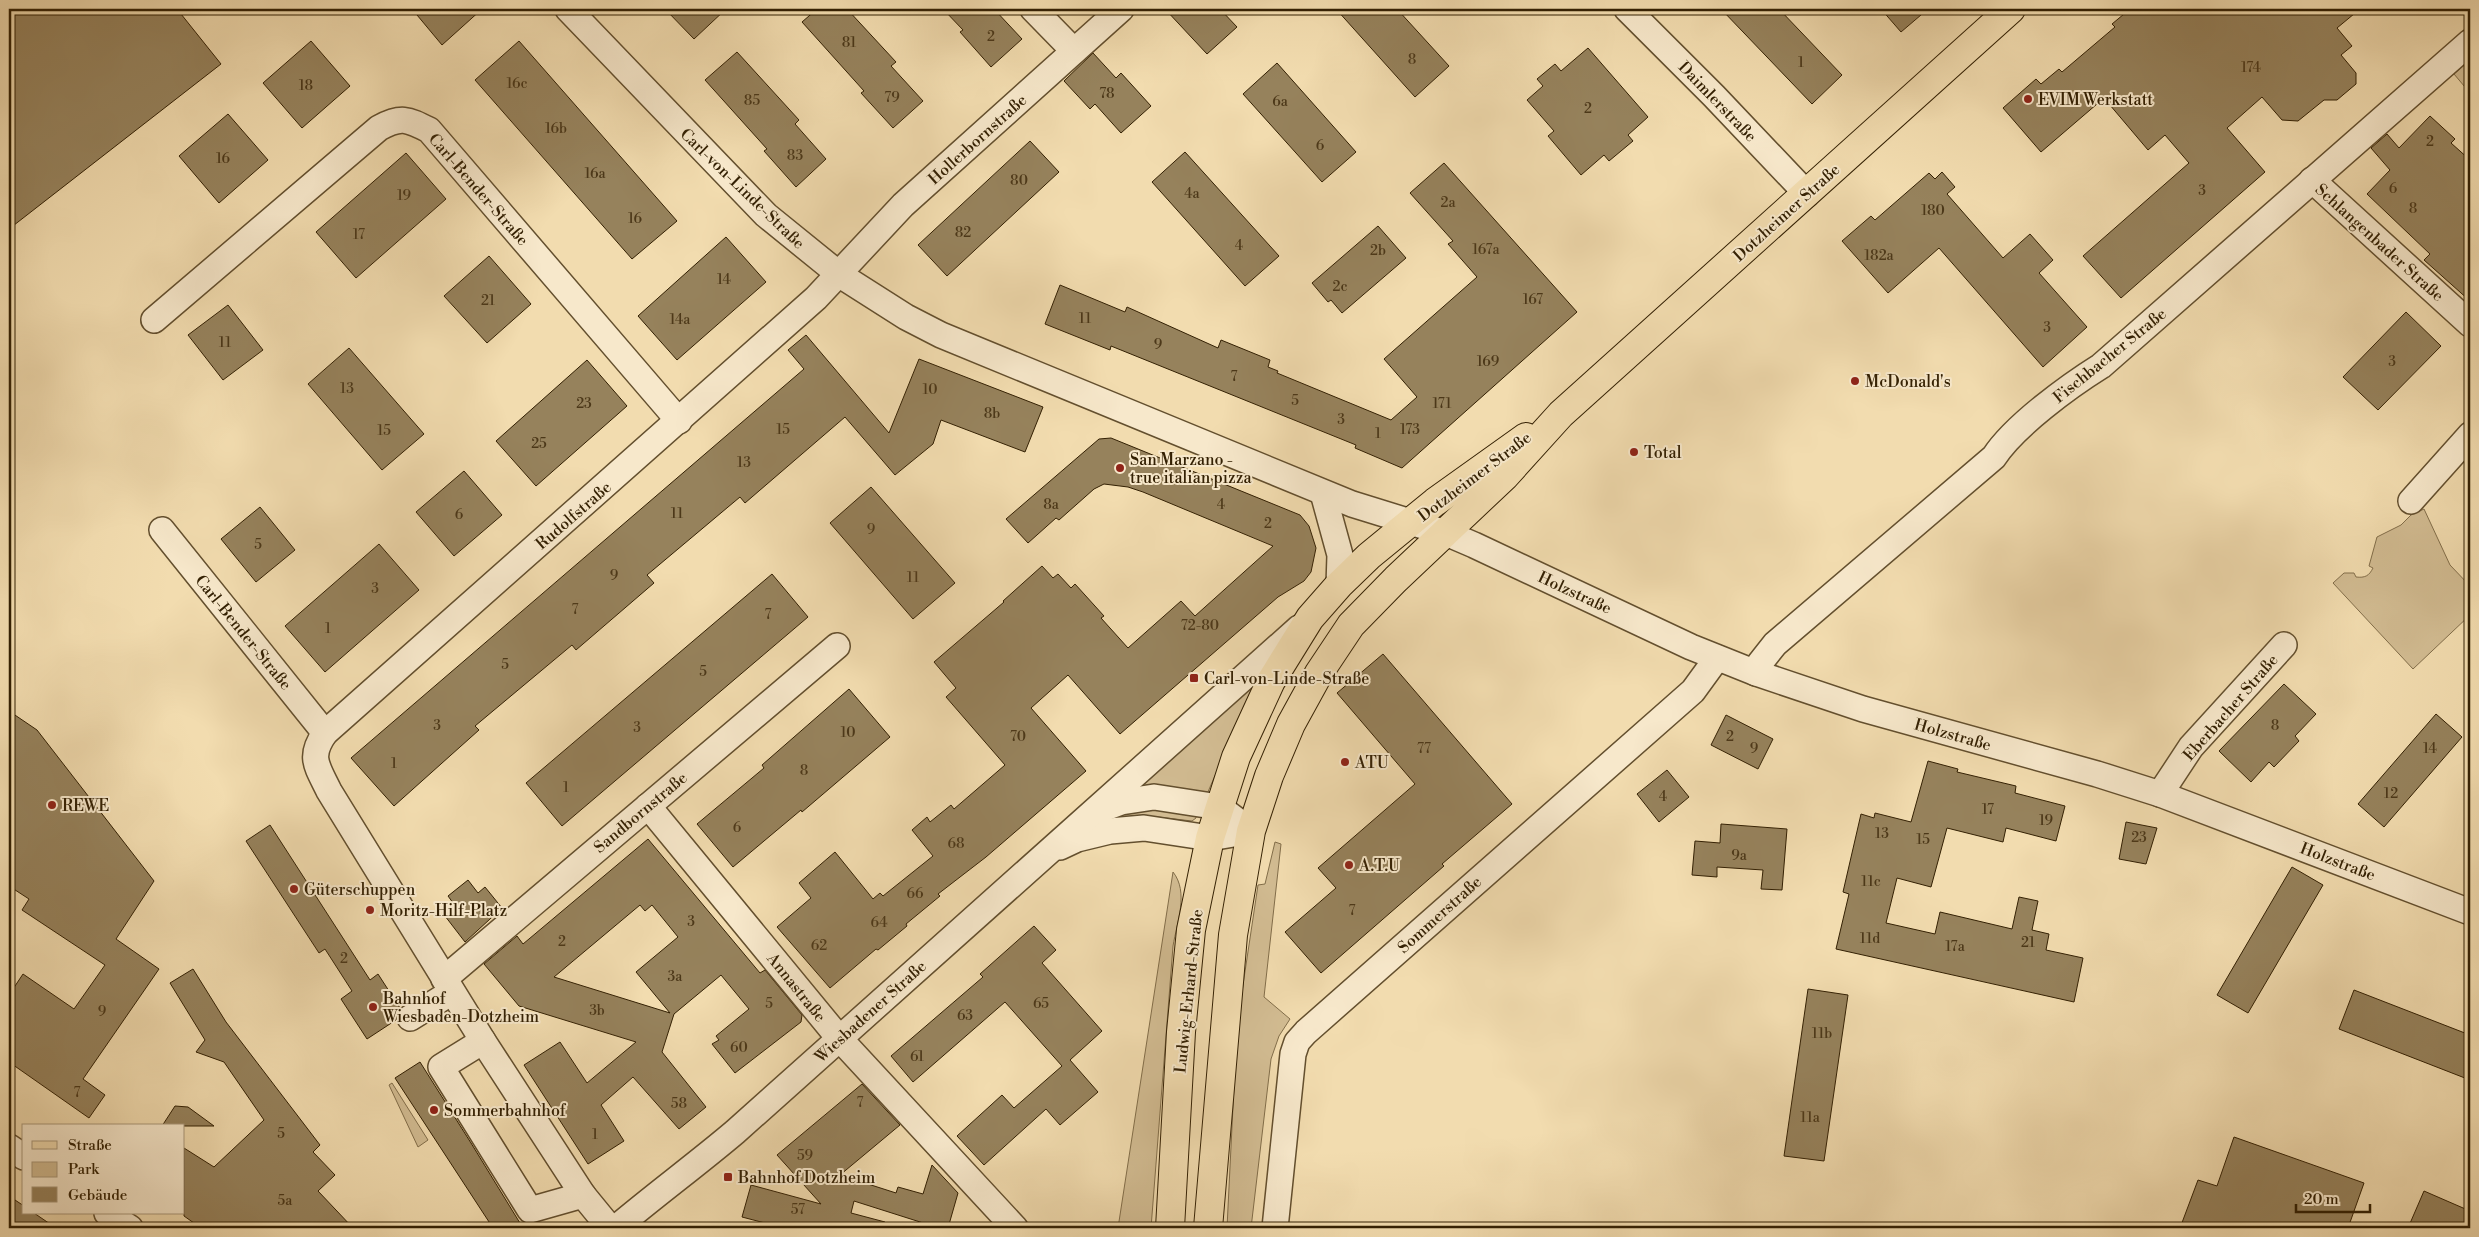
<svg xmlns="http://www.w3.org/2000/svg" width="2479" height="1237" viewBox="0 0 2479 1237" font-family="'Libre Bodoni',serif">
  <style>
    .green { fill: #d2bc92; stroke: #826e4a }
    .building { fill: #96825c; stroke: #332003; fill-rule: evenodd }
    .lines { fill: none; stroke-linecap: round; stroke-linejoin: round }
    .minor-casing { stroke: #634f2e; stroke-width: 28 }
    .major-casing { stroke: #332003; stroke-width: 30 }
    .minor { stroke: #f7e8cb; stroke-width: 25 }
    .major { stroke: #f2dcaf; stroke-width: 28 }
    .poi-dot { fill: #8f2418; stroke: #f7e8cb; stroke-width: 2 }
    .labels { text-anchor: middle; stroke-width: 4; stroke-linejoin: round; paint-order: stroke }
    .number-label { font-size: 14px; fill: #4c3819 }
    .poi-label { font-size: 16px; fill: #332003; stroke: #f7e8cb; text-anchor: start }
    .street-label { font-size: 16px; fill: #332003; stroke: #f7e8cb }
  </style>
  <rect width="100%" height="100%" fill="#f2dcaf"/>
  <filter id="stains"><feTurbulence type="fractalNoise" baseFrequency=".004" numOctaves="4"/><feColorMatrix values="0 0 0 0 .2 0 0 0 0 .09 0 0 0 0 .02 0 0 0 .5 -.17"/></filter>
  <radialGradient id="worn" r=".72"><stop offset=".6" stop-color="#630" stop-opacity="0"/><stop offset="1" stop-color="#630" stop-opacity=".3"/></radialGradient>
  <g class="green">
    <polygon points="2470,60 2470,93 2454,74"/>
    <path d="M2424 509 2450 565 2470 586V615L2413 669 2333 583 2344 573H2354L2356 577C2365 578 2369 576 2373 568L2369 566 2377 537 2401 525 2411 515Z"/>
    <polygon points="1253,677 1256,682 1207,794 1141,787"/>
    <polygon points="1144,807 1196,814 1196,818 1192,821 1158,817 1119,819 1117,813"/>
    <polygon points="1275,842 1281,844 1264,997 1290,1019 1279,1036 1271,1059 1251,1228 1227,1228 1237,1025 1258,885 1265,884"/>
    <path d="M1173 872C1189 892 1177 922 1173 946L1151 1228H1118Z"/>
    <polygon points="392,1083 428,1140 418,1147 389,1085"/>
  </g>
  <g class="building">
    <polygon points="9,9 177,9 221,64 9,229"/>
    <polygon points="412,9 482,9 442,45"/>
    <polygon points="665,9 726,9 694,39"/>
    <polygon points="817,9 847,9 896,62 891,66 923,101 893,128 861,93 864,91 802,22"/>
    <polygon points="943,9 994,9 1022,39 991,67 960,32 963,30"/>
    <polygon points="1165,9 1220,9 1237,27 1207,54"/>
    <polygon points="1336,9 1397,9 1449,66 1415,97"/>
    <polygon points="1721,9 1779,9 1842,75 1812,104"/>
    <polygon points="1881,9 1928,9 1901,32"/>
    <polygon points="2130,9 2360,9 2337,28 2352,46 2341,55 2356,73 2356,84 2337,100 2324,100 2298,121 2282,120 2262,97 2227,128 2265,172 2121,298 2083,256 2189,163 2165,135 2148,150 2104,98 2041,152 2003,108 2036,79 2041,84 2059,69 2062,72 2115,27 2112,24"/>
    <polygon points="311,41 350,86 302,128 263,83"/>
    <polygon points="519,41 677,221 632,259 475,80"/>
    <polygon points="1588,48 1648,117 1628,135 1633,141 1609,161 1604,155 1581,175 1548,136 1554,131 1527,100 1543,86 1537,79 1555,64 1561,71"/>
    <polygon points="737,52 799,120 795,124 826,159 796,187 764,151 767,149 705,80"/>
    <polygon points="1093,53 1116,78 1121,73 1151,106 1121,133 1095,104 1090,109 1064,81"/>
    <polygon points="1277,63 1356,152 1322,182 1243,94"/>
    <polygon points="228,114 268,160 219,203 179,156"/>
    <polygon points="2430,116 2455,139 2451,143 2470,160 2470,301 2424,260 2430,254 2367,194 2390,170 2371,148 2387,134 2399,148"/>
    <polygon points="1030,141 1059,172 947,276 918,245"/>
    <polygon points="1185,152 1279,256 1245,286 1152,182"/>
    <polygon points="406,153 446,199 356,278 316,232"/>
    <polygon points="1444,163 1577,312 1402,468 1355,448 1356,445 1111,346 1110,350 1045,324 1060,285 1125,312 1127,307 1218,348 1221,340 1270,360 1268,367 1278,371 1277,373 1391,420 1417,397 1384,359 1477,277 1448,244 1453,241 1410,193"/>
    <polygon points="1942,172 1955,187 1947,194 2003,258 2030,234 2053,260 2039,273 2087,327 2043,367 1939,248 1888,293 1842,241 1871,216 1875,220 1929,173 1935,179"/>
    <polygon points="1378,226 1406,258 1342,313 1331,300 1328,302 1312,283"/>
    <polygon points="726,237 766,282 677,360 638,316"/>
    <polygon points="489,256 531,304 487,343 444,296"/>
    <polygon points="228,305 263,350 223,380 188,335"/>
    <polygon points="2406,312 2441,346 2378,410 2343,377"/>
    <polygon points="806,335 889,433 919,359 1043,407 1025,452 941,420 933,444 895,475 845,417 745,503 740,497 647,575 654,583 576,650 572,645 475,726 479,730 394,806 351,758 804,369 788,350"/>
    <polygon points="349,348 424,434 382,470 308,384"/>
    <polygon points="587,360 627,406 536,486 496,441"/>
    <polygon points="1111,438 1300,515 1309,526 1316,548 1311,572 1304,581 1278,597 1120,734 1068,675 1031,708 1086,771 986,857 938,894 940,896 906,924 907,926 878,950 876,949 830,988 777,927 811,898 799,883 835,852 873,899 880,893 883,896 933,856 912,830 927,817 930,822 951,805 954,809 1005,765 946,697 956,688 934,662 1004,602 1003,601 1042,566 1053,578 1058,574 1071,588 1075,584 1104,616 1101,618 1128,648 1181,601 1195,616 1273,546 1143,492 1128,487 1104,484 1094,489 1059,520 1056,518 1028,543 1006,519 1099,439"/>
    <polygon points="464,471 502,515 454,556 416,512"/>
    <polygon points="871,487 955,583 913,619 830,523"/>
    <polygon points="260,507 295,550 256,582 221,539"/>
    <polygon points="379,544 419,590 325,672 285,626"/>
    <polygon points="772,574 808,617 562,826 526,783"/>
    <polygon points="1383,654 1512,804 1442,864 1444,866 1321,973 1285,932 1336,888 1318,868 1415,784 1337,693"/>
    <polygon points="2284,684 2316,714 2295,736 2299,741 2274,767 2269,762 2251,782 2219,751"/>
    <polygon points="849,689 890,737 802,812 801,810 733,867 697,824 764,768 762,765"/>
    <polygon points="9,711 37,730 154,881 116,939 159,969 83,1079 105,1095 89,1118 9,1062 9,995 23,974 74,1009 105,965 22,910 29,899 9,886"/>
    <polygon points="2436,714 2462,737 2384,827 2358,804"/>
    <polygon points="1726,715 1773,739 1758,769 1711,745"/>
    <polygon points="1928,761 1958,769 1957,772 2016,786 2015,793 2065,806 2056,841 2006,828 2003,842 1947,828 1931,887 1897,878 1886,923 1935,934 1940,912 2012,929 2019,897 2038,901 2032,930 2049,934 2046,950 2083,958 2074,1002 1836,949 1849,894 1843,892 1861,814 1874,818 1875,813 1911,822"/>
    <polygon points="1667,770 1689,797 1659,822 1637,794"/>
    <polygon points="2126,822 2157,828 2146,864 2119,859"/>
    <polygon points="1721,824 1787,829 1782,890 1761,889 1763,870 1717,867 1717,877 1692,875 1695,841 1720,843"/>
    <polygon points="270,825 370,980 378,974 400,1008 397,1012 396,1020 367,1039 341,999 352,991 325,949 319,953 246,841"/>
    <path d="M648 839 760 973 765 970 802 1015 801 1022 735 1073 712 1044 719 1040 716 1036 749 1009 721 975 674 1014 662 1052 706 1107 679 1129 633 1077 601 1105 624 1141 588 1164 524 1065 560 1042 587 1083 636 1042 519 1006 484 964 517 936 523 944ZM640 905 645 911 652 905 678 937 636 972 670 1013 554 977Z"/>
    <polygon points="2292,867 2323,885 2248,1013 2217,995"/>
    <polygon points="468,880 478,893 485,887 502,908 465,942 445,916 456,907 448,896"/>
    <polygon points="1034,926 1056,950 1042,963 1102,1031 1070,1060 1098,1092 1060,1125 1046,1109 984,1165 957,1136 1002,1095 1014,1108 1062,1066 1005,1002 913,1082 891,1056 983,977 980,974"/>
    <polygon points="193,969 226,1022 320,1145 313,1152 335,1175 318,1191 353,1228 201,1228 184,1216 184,1148 214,1167 264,1120 224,1062 196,1052 205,1040 170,983"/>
    <polygon points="1808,989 1848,995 1824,1161 1784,1156"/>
    <polygon points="2354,990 2470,1035 2470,1080 2339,1029"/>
    <polygon points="420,1062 471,1143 523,1228 493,1228 395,1078"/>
    <polygon points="862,1084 900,1125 840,1175 896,1193 898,1187 923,1194 932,1165 958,1193 948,1228 939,1228 854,1201 851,1213 885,1222 884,1228 784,1228 742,1217 751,1185 821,1204 777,1155"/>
    <polygon points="175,1106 188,1107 214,1126 162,1126"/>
    <polygon points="2234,1137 2364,1183 2348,1228 2180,1228 2198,1180 2217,1186"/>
    <polygon points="2424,1191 2470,1211 2470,1228 2408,1228"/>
    <polygon points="9,1196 24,1206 24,1213 34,1213 56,1228 9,1228"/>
  </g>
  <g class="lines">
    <defs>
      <g id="minor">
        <polyline points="568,9 766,215 840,275 906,317 941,335 1352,504 1446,533 1474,545 1691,647 1756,673 1863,709 2097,774 2160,794 2470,912"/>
        <polyline points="1033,9 1074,51"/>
        <polyline points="1627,9 1714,96 1807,194"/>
        <polyline points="2312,180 2470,324"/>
        <path d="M154 320 379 128C401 116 407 119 429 130L679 421"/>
        <polyline points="1323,493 1340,555 1339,585"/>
        <polyline points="2411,501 2470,435"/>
        <polyline points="162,530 325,733"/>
        <path d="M1756 673 1760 663 1775 644 1994 457C2014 426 2069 386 2101 366L2470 42"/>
        <polyline points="2160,794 2191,747 2284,645"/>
        <polyline points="648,806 839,1038 1015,1228"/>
        <polyline points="1097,811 1121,802 1154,797 1219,807 1235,819"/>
        <polyline points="1060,847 1077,839 1110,831 1144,828 1210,838 1251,831"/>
        <polyline points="444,979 837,646"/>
        <polyline points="410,1018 452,992"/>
        <polyline points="483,1041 441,1067 530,1210 583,1195"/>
        <polyline points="9,1147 24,1157"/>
        <polyline points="107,1213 130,1228"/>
        <path d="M610 1228 583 1195 483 1041 329 791C317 766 308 757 325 733L816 298 903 205 1121 9"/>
        <path d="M616 1228C655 1195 696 1165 735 1132L1299 628"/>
        <polyline points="1275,1228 1293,1054 1297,1042 1306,1032 1693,691 1717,658"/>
      </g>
      <g id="major">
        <polyline points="1170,1228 1181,1032 1191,930 1210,838 1236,757 1271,681 1310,618 1339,585 1369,556 1435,502 1526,437"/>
        <polyline points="1208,1228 1233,935 1251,831 1269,776 1291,724 1319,673 1351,625 1396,579 1505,476 1561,414 2011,9"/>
      </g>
    </defs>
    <use href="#minor" class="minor-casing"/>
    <use href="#major" class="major-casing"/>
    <use href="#minor" class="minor"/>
    <use href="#major" class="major"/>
  </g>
  <g class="poi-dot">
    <circle cx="2028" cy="99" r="5"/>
    <circle cx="1855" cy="381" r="5"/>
    <circle cx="1634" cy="452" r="5"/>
    <circle cx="1120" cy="468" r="5"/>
    <rect x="1189" y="673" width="10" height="10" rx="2.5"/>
    <circle cx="1345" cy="762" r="5"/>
    <circle cx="52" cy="805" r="5"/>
    <circle cx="1349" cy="865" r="5"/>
    <circle cx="294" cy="889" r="5"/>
    <circle cx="370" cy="910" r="5"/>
    <circle cx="373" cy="1007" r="5"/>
    <circle cx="434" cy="1110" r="5"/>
    <rect x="723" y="1172" width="10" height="10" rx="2.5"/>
  </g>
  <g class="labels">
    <g class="number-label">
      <text x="991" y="41">2</text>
      <text x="849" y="47">81</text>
      <text x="1412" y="64">8</text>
      <text x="1801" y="67">1</text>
      <text x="2251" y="72">174</text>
      <text x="517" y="88">16c</text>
      <text x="306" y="90">18</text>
      <text x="1107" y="98">78</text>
      <text x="892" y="102">79</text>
      <text x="752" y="105">85</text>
      <text x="1280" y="106">6a</text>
      <text x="1588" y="113">2</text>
      <text x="556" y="133">16b</text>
      <text x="2430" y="146">2</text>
      <text x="1320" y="150">6</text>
      <text x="795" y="160">83</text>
      <text x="223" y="163">16</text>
      <text x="595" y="178">16a</text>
      <text x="1019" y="185">80</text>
      <text x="2393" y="193">6</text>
      <text x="2202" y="195">3</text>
      <text x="1192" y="198">4a</text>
      <text x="404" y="200">19</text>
      <text x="1448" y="207">2a</text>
      <text x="2413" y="213">8</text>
      <text x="1933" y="215">180</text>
      <text x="635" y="223">16</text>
      <text x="963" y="237">82</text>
      <text x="359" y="239">17</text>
      <text x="1239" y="250">4</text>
      <text x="1486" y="254">167a</text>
      <text x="1378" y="255">2b</text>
      <text x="1879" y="260">182a</text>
      <text x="724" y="284">14</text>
      <text x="1340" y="291">2c</text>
      <text x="1533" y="304">167</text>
      <text x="488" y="305">21</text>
      <text x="1085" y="323">11</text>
      <text x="680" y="324">14a</text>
      <text x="2047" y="332">3</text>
      <text x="225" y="347">11</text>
      <text x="1158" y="349">9</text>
      <text x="1488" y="366">169</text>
      <text x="2392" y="366">3</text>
      <text x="1234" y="381">7</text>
      <text x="347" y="393">13</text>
      <text x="930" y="394">10</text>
      <text x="1295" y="405">5</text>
      <text x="584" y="408">23</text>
      <text x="1442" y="408">171</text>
      <text x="992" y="418">8b</text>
      <text x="1341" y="424">3</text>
      <text x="783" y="434">15</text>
      <text x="1410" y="434">173</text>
      <text x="384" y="435">15</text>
      <text x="1378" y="438">1</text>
      <text x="539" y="448">25</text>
      <text x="744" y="467">13</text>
      <text x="1051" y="509">8a</text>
      <text x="1221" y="509">4</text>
      <text x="677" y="518">11</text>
      <text x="459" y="519">6</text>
      <text x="1268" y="528">2</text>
      <text x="871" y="534">9</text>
      <text x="258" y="549">5</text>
      <text x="614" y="580">9</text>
      <text x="913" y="582">11</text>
      <text x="375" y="593">3</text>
      <text x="575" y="614">7</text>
      <text x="768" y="619">7</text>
      <text x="1200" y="630">72-80</text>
      <text x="328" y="633">1</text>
      <text x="505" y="669">5</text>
      <text x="703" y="676">5</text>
      <text x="437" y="730">3</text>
      <text x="2275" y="730">8</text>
      <text x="637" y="732">3</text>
      <text x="848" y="737">10</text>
      <text x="1018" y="741">70</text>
      <text x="1730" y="741">2</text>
      <text x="1424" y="753">77</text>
      <text x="1754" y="753">9</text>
      <text x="2430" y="753">14</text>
      <text x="394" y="768">1</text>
      <text x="804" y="775">8</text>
      <text x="566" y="792">1</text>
      <text x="2391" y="798">12</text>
      <text x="1663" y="801">4</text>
      <text x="1988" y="814">17</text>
      <text x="2046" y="825">19</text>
      <text x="737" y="832">6</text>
      <text x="1882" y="838">13</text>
      <text x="2139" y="842">23</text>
      <text x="1923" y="844">15</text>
      <text x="956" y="848">68</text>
      <text x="1739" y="860">9a</text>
      <text x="1871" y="886">11c</text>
      <text x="915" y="898">66</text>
      <text x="1352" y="915">7</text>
      <text x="691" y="926">3</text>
      <text x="879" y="927">64</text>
      <text x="1870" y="943">11d</text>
      <text x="562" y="946">2</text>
      <text x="2028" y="947">21</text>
      <text x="819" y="950">62</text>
      <text x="1955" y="951">17a</text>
      <text x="344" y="963">2</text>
      <text x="675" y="981">3a</text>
      <text x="769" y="1008">5</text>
      <text x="1041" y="1008">65</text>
      <text x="597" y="1015">3b</text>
      <text x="102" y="1016">9</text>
      <text x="965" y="1020">63</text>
      <text x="1822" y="1038">11b</text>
      <text x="739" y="1052">60</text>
      <text x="917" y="1061">61</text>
      <text x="77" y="1097">7</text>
      <text x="860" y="1107">7</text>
      <text x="679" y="1108">58</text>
      <text x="1810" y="1122">11a</text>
      <text x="281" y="1138">5</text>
      <text x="595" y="1139">1</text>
      <text x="805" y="1160">59</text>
      <text x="285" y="1205">5a</text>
      <text x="798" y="1214">57</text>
    </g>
    <g class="poi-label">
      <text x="2038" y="105">EVIM Werkstatt</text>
      <text x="1865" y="387">McDonald's</text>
      <text x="1644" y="458">Total</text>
      <text x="1130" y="465">San Marzano -<tspan x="1130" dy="18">true italian pizza</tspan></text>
      <text x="1204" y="684">Carl-von-Linde-Straße</text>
      <text x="1355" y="768">ATU</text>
      <text x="62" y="811">REWE</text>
      <text x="1359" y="871">A.T.U</text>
      <text x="304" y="895">Güterschuppen</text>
      <text x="380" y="916">Moritz-Hilf-Platz</text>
      <text x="383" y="1004">Bahnhof<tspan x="383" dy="18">Wiesbaden-Dotzheim</tspan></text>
      <text x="444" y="1116">Sommerbahnhof</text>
      <text x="738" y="1183">Bahnhof Dotzheim</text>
    </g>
    <g class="street-label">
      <text transform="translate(1718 101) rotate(46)" y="6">Daimlerstraße</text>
      <text transform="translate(977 139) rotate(-42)" y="6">Hollerbornstraße</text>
      <text transform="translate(743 188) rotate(44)" y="6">Carl-von-Linde-Straße</text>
      <text transform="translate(479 189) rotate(49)" y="6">Carl-Bender-Straße</text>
      <text transform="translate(1786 212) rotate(-42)" y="6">Dotzheimer Straße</text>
      <text transform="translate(2380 242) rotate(42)" y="6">Schlangenbader Straße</text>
      <text transform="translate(2109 355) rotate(-39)" y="6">Fischbacher Straße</text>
      <text transform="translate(1474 476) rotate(-37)" y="6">Dotzheimer Straße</text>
      <text transform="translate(573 515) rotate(-41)" y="6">Rudolfstraße</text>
      <text transform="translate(1575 592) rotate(25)" y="6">Holzstraße</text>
      <text transform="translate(244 632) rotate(51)" y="6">Carl-Bender-Straße</text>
      <text transform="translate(2230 707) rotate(-49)" y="6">Eberbacher Straße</text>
      <text transform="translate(1953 734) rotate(16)" y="6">Holzstraße</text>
      <text transform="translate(640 812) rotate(-40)" y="6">Sandbornstraße</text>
      <text transform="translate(2338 861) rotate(21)" y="6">Holzstraße</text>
      <text transform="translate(1439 914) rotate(-42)" y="6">Sommerstraße</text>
      <text transform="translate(797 987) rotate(51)" y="6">Annastraße</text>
      <text transform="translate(1188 991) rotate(-84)" y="6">Ludwig-Erhard-Straße</text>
      <text transform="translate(870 1011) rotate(-42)" y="6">Wiesbadener Straße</text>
    </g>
  </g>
  <rect width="2479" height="1237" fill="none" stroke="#f2dcaf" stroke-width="30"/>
  <rect x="10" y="10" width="2459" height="1217" fill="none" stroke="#332003" stroke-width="2.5"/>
  <rect x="15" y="15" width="2449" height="1207" fill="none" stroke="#332003"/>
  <rect x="22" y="1124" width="162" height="90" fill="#f7e8cb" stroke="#a9987b"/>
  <rect x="32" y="1141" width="25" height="8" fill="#f2dcaf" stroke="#a9987b"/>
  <text x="68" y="1150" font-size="15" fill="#332003">Straße</text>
  <rect x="32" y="1162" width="25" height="15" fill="#d2bc92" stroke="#a9987b"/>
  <text x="68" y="1174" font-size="15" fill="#332003">Park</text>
  <rect x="32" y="1187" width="25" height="15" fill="#96825c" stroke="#a9987b"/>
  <text x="68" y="1200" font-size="15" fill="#332003">Gebäude</text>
  <path d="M2296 1204v8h74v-8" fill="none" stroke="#332003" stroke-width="2.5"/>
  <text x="2304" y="1204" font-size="15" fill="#332003" stroke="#f7e8cb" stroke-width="4" paint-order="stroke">20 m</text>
  <rect width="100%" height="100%" filter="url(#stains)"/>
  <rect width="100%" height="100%" fill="url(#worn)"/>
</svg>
